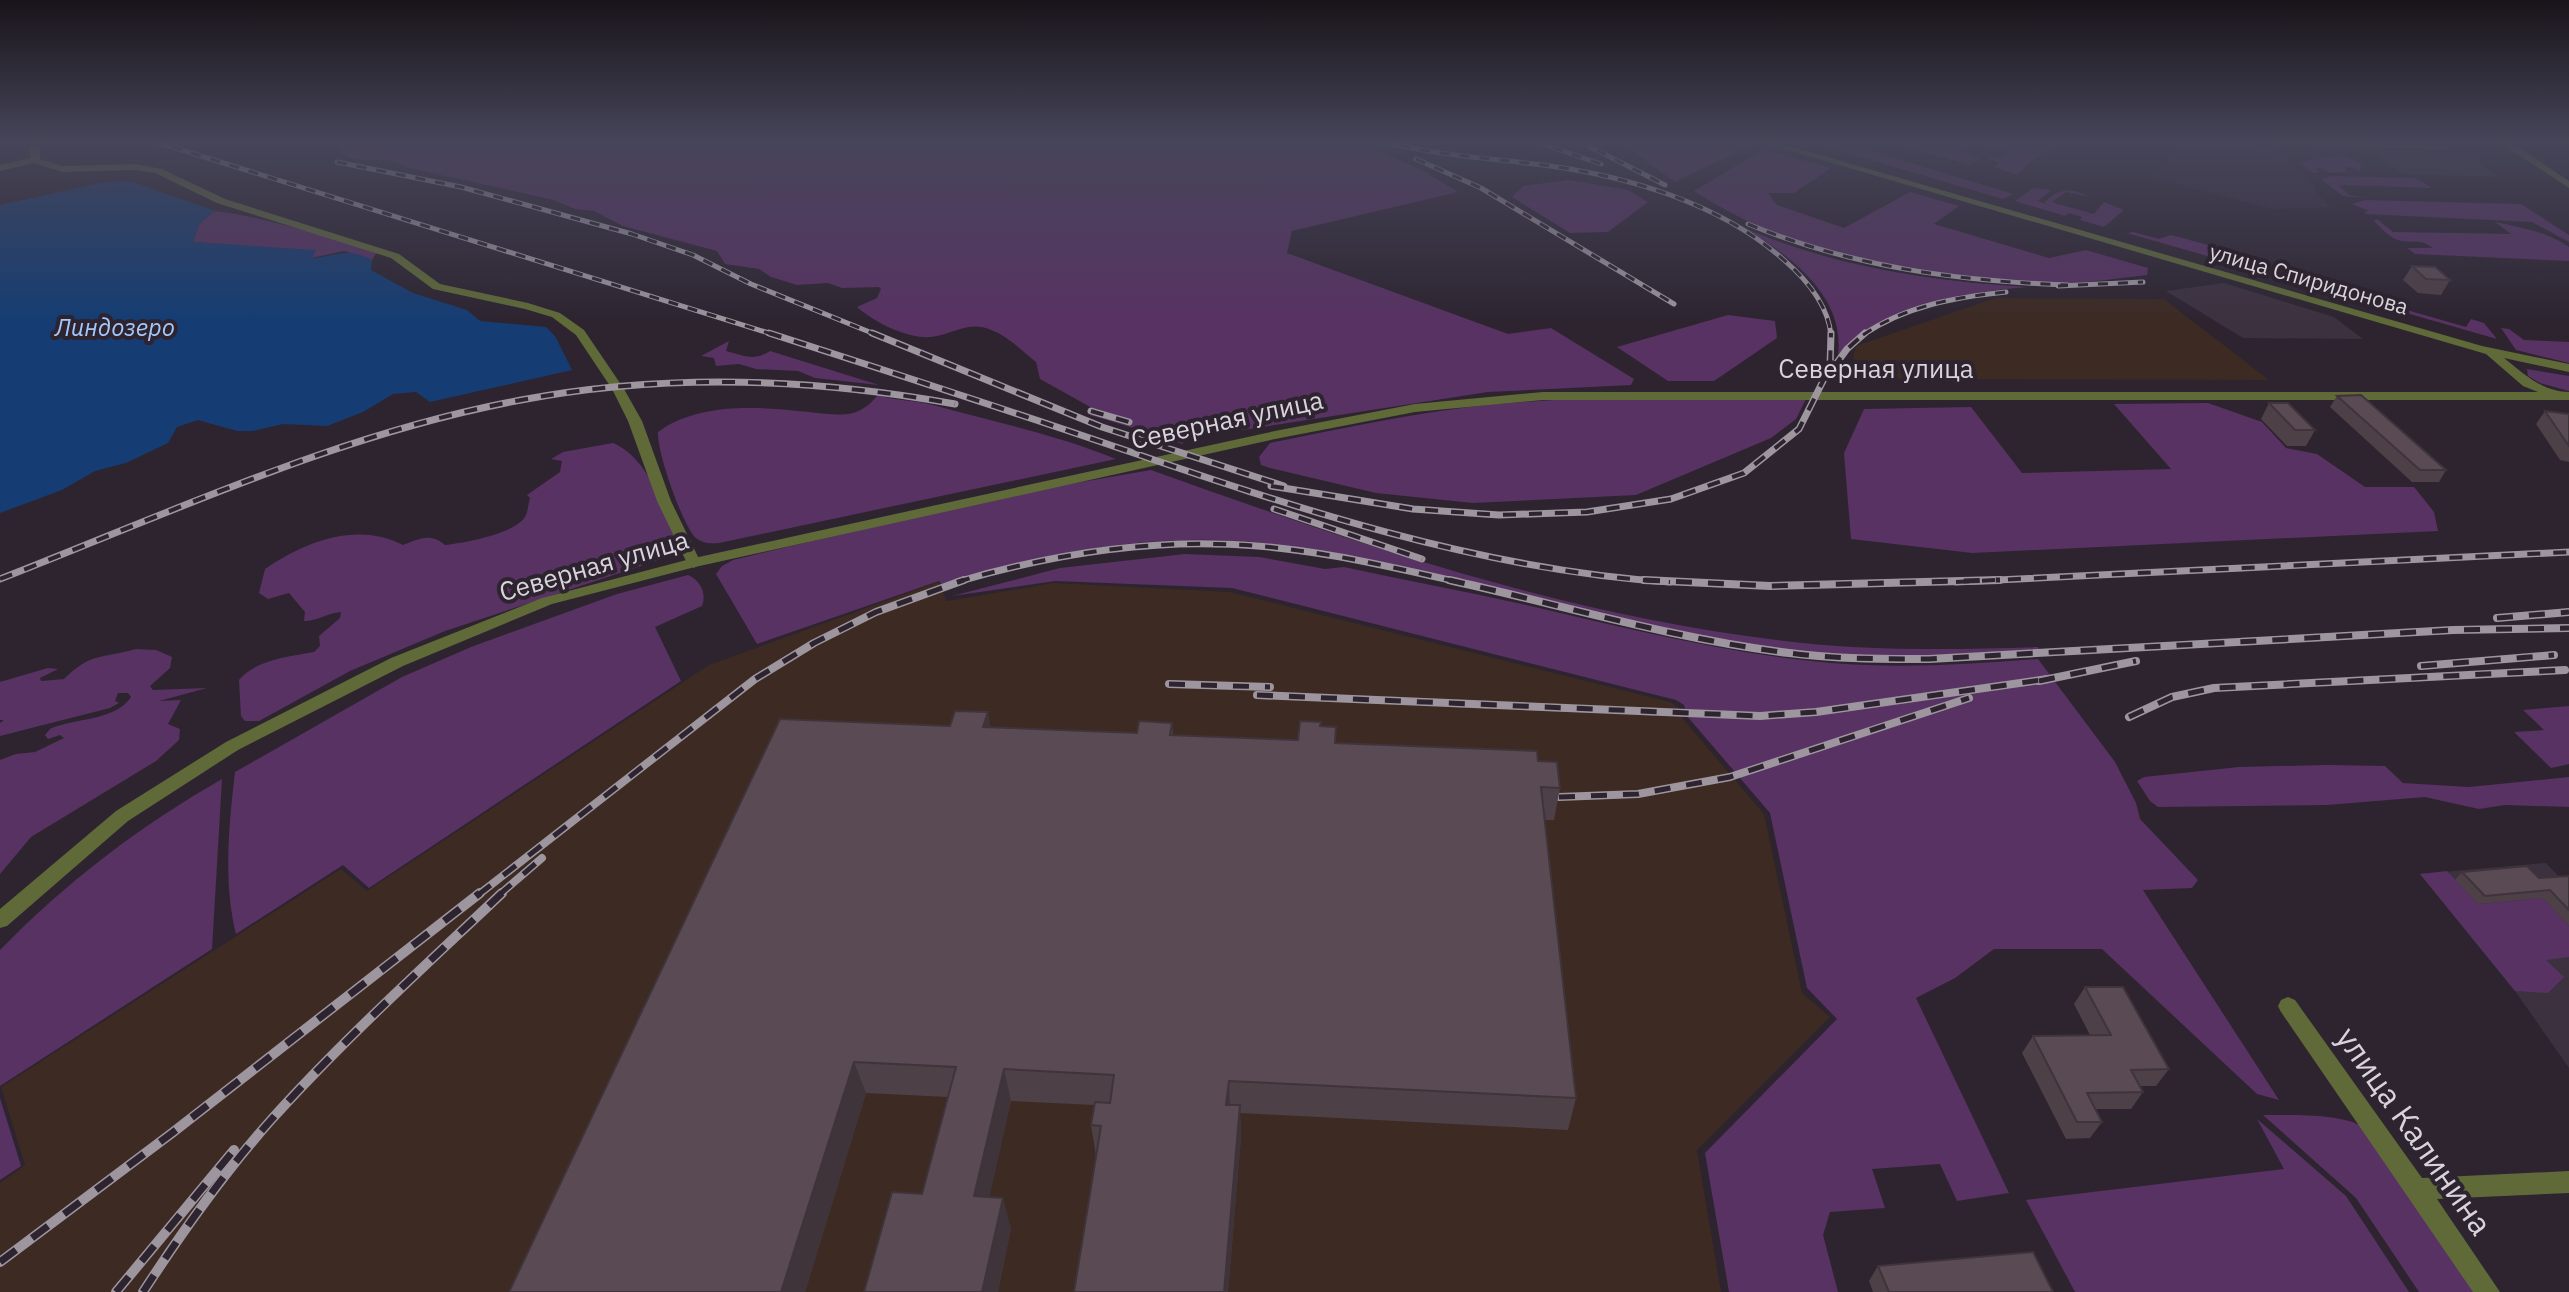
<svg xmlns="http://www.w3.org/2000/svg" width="2569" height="1292" viewBox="0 0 2569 1292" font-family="'IBM Plex Sans',sans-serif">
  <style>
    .commercial { fill: #3c313f }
    .industrial { fill: #3c2a23 }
    .built { fill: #382a3c }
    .green { fill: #583263 }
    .water { fill: #153d73 }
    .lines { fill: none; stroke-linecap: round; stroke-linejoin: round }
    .minor { fill: #5f6a38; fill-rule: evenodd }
    .tertiary { fill: #5f6a38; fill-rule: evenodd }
    .rail-far3-casing { stroke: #9d969f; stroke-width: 5 }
    .rail-far2-casing { stroke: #9d969f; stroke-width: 7 }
    .rail-far1-casing { stroke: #9d969f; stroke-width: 8 }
    .rail-casing { stroke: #9d969f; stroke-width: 10 }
    .rail-far3 { stroke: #2d2430; stroke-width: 3; stroke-dasharray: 10; stroke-linecap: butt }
    .rail-far2 { stroke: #2d2430; stroke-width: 4; stroke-dasharray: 13; stroke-linecap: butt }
    .rail-far1 { stroke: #2d2430; stroke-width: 5; stroke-dasharray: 16; stroke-linecap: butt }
    .rail { stroke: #2d2430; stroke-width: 7; stroke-dasharray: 20; stroke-linecap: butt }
    .wall { fill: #4d4047 }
    .shaded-wall { fill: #3f343a }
    .building { fill: #5a4a53; stroke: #3f343a; stroke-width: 2 }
    .labels { text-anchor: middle; stroke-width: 8; stroke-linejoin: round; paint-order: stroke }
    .far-street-label { font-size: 22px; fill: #d9d3db; stroke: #2d2430 }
    .far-water-label { font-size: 24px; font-style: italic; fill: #a5c8fa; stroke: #2d2430 }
    .street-label { font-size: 26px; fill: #d9d3db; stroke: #2d2430 }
    .near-street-label { font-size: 32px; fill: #d9d3db; stroke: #2d2430 }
  </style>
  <rect width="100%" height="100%" fill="#2d2430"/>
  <g class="commercial">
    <polygon points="2370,150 2467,153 2498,177 2402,174"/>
    <polygon points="2224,283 2334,317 2363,339 2243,338 2166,291"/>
    <polygon points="2546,863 2569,887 2569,1068 2515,991 2420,874"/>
  </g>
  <g class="industrial">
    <polygon points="1995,298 2164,299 2269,380 1872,379 1853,358 1856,346"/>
    <polygon points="938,582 947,601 1054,583 1230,592 1670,702 1679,708 1683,719 1764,814 1802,993 1830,1017 1697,1150 1721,1292 0,1292 0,1183 25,1165 1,1087 341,869 367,891 709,665"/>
  </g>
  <polygon class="built" points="2188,143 2269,146 2313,182 2317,194 2331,207 2274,209 2147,177"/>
  <g class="green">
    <path d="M342 141H1356L1422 170 1458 192 1292 231 1287 253 1508 334 1551 328 1634 379 1631 385 1488 392 1243 430C1226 421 1207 424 1189 431L1187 441 1182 444 1172 440 1176 435 1167 432 1160 436 1090 415 1092 408 1040 379 1036 362C1022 351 1008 336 991 330 968 320 952 335 931 337 907 339 874 322 857 307L877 298 881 289 879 287 842 288 828 283 797 285 771 277 759 269 725 264 717 251 623 226 594 211 575 209 554 200 405 167C387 152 357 168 339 151Z"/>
    <polygon points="1618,141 1658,141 1684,147 1699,141 1739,141 1752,145 1675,182"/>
    <polygon points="1806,141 1823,141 1840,146 1845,143 2013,194 2003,199"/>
    <path d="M1885 141C1906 141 1964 146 1979 159L1970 165Z"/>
    <polygon points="1972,141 2064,141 2034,159 2017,175 1994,167 1998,163 1984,156 2000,158 2008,151"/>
    <path d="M1764 149 1831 168 1794 193H1768L1777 205 1844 228 1910 192 1959 206 1934 224 2049 258 2086 250 2148 268 2147 275C2119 278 2090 283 2062 283 1937 283 1800 260 1694 191Z"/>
    <polygon points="2342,155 2361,163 2360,172 2355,168 2344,167 2347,172 2359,172 2330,173 2323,168 2315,168 2320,173 2313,173 2300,162"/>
    <polygon points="2331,176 2416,178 2432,188 2339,185 2349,195 2368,198 2343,196 2321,179"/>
    <polygon points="1569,180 1628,190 1648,202 1608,232 1570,233 1512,197 1523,186"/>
    <path d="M2033 188 2051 190 2038 201 2057 209 2044 203C2059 188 2070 187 2090 197L2066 192 2053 201 2054 203 2094 214 2104 202 2124 210 2104 227 2080 220 2082 217 2069 213 2065 216 2015 201Z"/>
    <polygon points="2365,200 2521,204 2569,235 2569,242 2532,222 2366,214 2364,212 2369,211 2352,204"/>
    <path d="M215 211C271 218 323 237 378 250L372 260 344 251 311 258 315 251 193 242 199 224Z"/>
    <path d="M2377 219 2393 232 2511 234 2495 222C2522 228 2546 231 2569 247V261L2415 254 2407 248H2433C2422 239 2414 243 2401 241 2391 239 2381 228 2374 221Z"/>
    <path d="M1747 229C1835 267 1931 281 2026 287 1958 294 1887 303 1838 355 1845 296 1792 258 1747 229Z"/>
    <polygon points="2133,232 2159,239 2171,235 2227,250 2222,257 2466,327 2471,319 2484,323 2497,339 2127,233"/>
    <polygon points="1728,315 1775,321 1777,338 1714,381 1668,381 1617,347"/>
    <polygon points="2501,328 2509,329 2524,340 2569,342 2569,363 2516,350"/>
    <path d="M729 341 726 351C743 355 753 362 770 351L879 385 815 378 798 371 756 369 739 364 716 366 714 358 701 356Z"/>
    <polygon points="2527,369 2569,376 2569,391 2540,383 2528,376"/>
    <path d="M878 395C896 401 915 400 933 405 995 422 1057 435 1116 459L719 543C710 544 700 543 694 536 681 520 657 453 658 432 696 404 752 406 797 411 815 412 835 417 853 413 864 410 871 403 878 395Z"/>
    <path d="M1807 397 1796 419 1771 438 1636 495 1473 503 1376 493 1270 468 1261 465 1259 457 1270 443C1345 428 1421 411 1497 404 1600 395 1704 398 1807 397Z"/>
    <polygon points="2208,403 2262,422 2286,448 2317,454 2365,487 2414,487 2434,512 2438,531 1972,553 1851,539 1844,453 1864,409 1971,407 2022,473 2171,469 2114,404"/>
    <path d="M613 443C650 459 663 509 679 543L668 557 445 631 350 671 259 721H245L241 716 239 680C257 659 288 657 314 652L320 646 319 636 340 618 341 612C328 613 317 621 304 621L305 612 289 593 268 599 259 593 265 569C304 542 357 521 403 545 418 539 431 532 445 545 464 543 514 534 525 517 528 512 528 504 530 498L527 495 560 472 562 461 551 459 563 452Z"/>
    <path d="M1151 470C1355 543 1561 614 1777 640 1863 651 1951 650 2038 647L2040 651C1951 655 1862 660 1774 649 1644 632 1516 593 1389 565 1339 555 1290 544 1239 541 1140 534 1036 555 941 584L939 581 757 644 716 574 722 566 733 560 791 546 1035 490Z"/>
    <path d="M1185 554 1259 557 1325 569 1344 567C1402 580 1460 590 1517 603 1622 627 1724 654 1832 663 1901 669 1969 664 2038 659L2115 762 2136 803 2140 819 2198 880 2192 888 2143 890 2279 1100 2257 1094 2102 949H1994L1955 978 1916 998 2009 1193 1957 1201 1940 1164 1872 1169 1885 1208 1830 1212 1823 1235 1838 1292H1729L1705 1153 1837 1019 1807 988 1770 813 1687 716 1684 705 1676 700 1232 588 1055 581 952 596 1060 568Z"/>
    <path d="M688 575C700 580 707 593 702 606L655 627 681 681 369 888 343 865 236 934C223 882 229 824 235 772L402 677 471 647 617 594Z"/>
    <path d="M136 649 156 650 172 657 170 668 150 686 153 690 207 688 159 701 181 700 168 724 180 729 179 740 156 761 31 837 0 874V760L16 754 35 752 64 738 60 735 48 739 45 735 50 729C73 718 116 721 131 697L128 693H118L115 701 119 703 110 708 0 736V723L4 720H0V682L48 668 58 669 40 678 41 681 64 679C92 652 100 659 136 649Z"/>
    <polygon points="2569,706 2569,764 2551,768 2514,732 2544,730 2523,710"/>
    <polygon points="2326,765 2385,766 2403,783 2469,787 2569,777 2569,807 2505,805 2479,809 2425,797 2327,805 2158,807 2150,801 2137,781 2144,777 2239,767"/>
    <path d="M222 779 212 949 0 1086V950C66 882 140 826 222 779Z"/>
    <polygon points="2447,871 2478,904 2543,898 2569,926 2569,957 2546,960 2564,977 2548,993 2515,991 2420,874"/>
    <polygon points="0,1098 21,1166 0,1180"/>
    <path d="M2263 1115C2287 1115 2344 1113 2362 1127L2478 1292H2419L2356 1198Z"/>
    <polygon points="2257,1119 2346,1196 2409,1292 2075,1292 2026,1200 2284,1169"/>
  </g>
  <path class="water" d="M122 181 136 183 215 211 199 224 193 242 316 250 312 258C338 256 347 247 372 260L371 270 413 293 467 310 480 321 546 327 555 336 572 370 430 402 416 392 393 394 363 412 327 426 283 424 253 431H237L198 420 177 427 168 443 126 463 95 471 62 490 0 513V205L100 183Z"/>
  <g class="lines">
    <g class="minor">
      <polygon points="29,141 39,141 40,159 62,166 135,164 162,169 225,199 399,254 440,284 528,303 560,313 584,330 624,389 642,421 671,501 701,563 694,568 687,563 657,501 628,421 612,389 576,335 552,317 525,309 433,289 391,258 217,203 155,173 135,170 62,172 34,163 0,171 0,165 30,158"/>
      <polygon points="2270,141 2444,143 2449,146 2444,149 2274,145"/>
      <polygon points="2288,997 2295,1000 2422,1178 2569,1171 2569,1193 2437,1199 2500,1292 2473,1292 2281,1012 2278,1006 2281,1000"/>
    </g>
    <g class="tertiary">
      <path d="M1757 141H1772L2482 346 2569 364V372L2504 358C2524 374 2543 392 2569 392V400H1543L1415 412 1275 439 695 567 552 604 403 666 238 750 128 821 7 926 0 928V909L116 811 226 742 391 658 542 598 694 558 1275 431 1415 404 1543 392H2538L2523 386 2486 354Z"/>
      <polygon points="2498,141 2509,141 2569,181 2569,188"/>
    </g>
    <defs>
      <g id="rail-far3">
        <polyline points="153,141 775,335"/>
        <path d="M1381 141C1434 155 1489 158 1543 165 1627 176 1720 203 1784 260 1806 279 1828 305 1831 335"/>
        <polyline points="1534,141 1601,164"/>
        <polyline points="1579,141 1665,185"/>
        <polyline points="1416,159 1481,188 1674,304"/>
        <polyline points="337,162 461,187 632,234 693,255 751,284 877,335"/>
        <path d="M1748 224C1852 267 1957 281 2068 285"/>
        <polyline points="2058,286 2143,282"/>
        <path d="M1863 335C1905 306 1956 297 2006 292"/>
      </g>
      <g id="rail-far2">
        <path d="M769 333C884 370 999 407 1113 446 1293 507 1479 570 1670 582"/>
        <polyline points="872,333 1102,427 1284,486"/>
        <polyline points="1833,368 1847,349 1865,333"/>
        <polyline points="1091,411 1129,422"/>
        <polyline points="1271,486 1413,509 1499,515 1587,512 1671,499 1744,473 1799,429 1830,367 1831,333"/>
        <polyline points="1274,509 1422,559"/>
        <path d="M0 579C170 513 341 433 521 400 665 373 811 378 955 404"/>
        <path d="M957 582C1042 557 1128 542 1216 544 1298 545 1379 564 1458 582"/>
        <polyline points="1956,582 2569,552"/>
      </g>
      <g id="rail-far1">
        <path d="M1449 580C1562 605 1674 639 1789 653 1835 659 1882 659 1929 659L2453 630 2569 628"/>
        <polyline points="1644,580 1770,586 2000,580"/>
        <polyline points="2497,618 2569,612"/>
        <polyline points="2421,666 2554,655"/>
        <polyline points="2039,681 2136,661"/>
        <polyline points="1169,684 1270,687"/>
        <polyline points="1257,695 1760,716 1816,712 2048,679"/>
        <polyline points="2129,717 2172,697 2214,688 2565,670"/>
        <polyline points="1559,797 1638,794 1730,777 1969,698"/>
        <polyline points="478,895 755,679 814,643 876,612 964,580"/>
        <polyline points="499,895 542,858"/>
      </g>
      <g id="rail">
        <polyline points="0,1262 172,1133 480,893"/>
        <polyline points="116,1292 234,1150"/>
        <path d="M143 1292C182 1232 223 1174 271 1120 343 1040 424 967 502 893"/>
      </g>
    </defs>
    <use href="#rail-far3" class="rail-far3-casing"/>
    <use href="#rail-far2" class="rail-far2-casing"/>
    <use href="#rail-far1" class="rail-far1-casing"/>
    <use href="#rail" class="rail-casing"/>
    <use href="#rail-far3" class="rail-far3"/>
    <use href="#rail-far2" class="rail-far2"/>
    <use href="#rail-far1" class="rail-far1"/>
    <use href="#rail" class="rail"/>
  </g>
  <g class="wall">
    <polygon points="2412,266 2450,280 2441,295 2418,293 2403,280"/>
    <polygon points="2337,396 2446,470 2439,482 2412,482 2330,407"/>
    <polygon points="2269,403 2315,430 2306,446 2287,446 2261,419"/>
    <polygon points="2545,411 2569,414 2569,462 2560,460 2536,424"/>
    <polygon points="780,719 1137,733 1172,723 1173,735 1298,740 1320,726 1336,743 1538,761 1560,788 1554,820 1545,820 1576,1098 1568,1130 1240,1113 1241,1137 1228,1292 1074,1292 1096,1156 1091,1125 1094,1105 1011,1101 989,1197 1011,1228 998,1292 864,1292 922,1194 948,1097 866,1093 805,1292"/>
    <polygon points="2462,872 2539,878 2569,876 2569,926 2543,898 2478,904 2455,880"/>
    <polygon points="2085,987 2169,1069 2156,1086 2140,1086 2143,1092 2131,1109 2095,1109 2102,1122 2090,1138 2066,1139 2022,1053 2033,1036 2090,1035 2074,1004"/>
    <polygon points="1878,1266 2053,1292 1873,1292 1869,1281"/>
  </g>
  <g class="shaded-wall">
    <polygon points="988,712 994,744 983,727"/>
    <polygon points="854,1062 866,1093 805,1292 781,1292"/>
    <polygon points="1004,1069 1011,1101 983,1226 974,1196"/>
    <polygon points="1229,1081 1230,1112 1226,1105"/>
    <polygon points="1240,1105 1241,1137 1228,1292 1224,1292"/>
    <polygon points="1003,1198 1011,1228 998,1292 982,1292"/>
  </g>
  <g class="building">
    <polygon points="2412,266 2435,267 2450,280 2426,279"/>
    <polygon points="2361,395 2446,470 2420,470 2337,396"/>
    <polygon points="2269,403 2288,403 2315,430 2295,430"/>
    <polygon points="2545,411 2569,414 2569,446"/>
    <polygon points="955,711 988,712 983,727 1137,733 1139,721 1172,723 1170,735 1298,740 1300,721 1321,722 1320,726 1336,727 1335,743 1537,751 1538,761 1557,762 1560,788 1541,787 1576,1098 1229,1081 1226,1105 1240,1105 1224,1292 1074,1292 1101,1126 1091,1125 1095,1102 1110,1103 1114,1075 1004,1069 974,1196 1003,1198 982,1292 864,1292 892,1192 922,1194 956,1067 854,1062 781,1292 509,1292 780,719 950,726"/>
    <polygon points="2527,866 2539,878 2569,876 2569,910 2550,890 2485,896 2462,872"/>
    <polygon points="2085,987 2123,987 2169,1069 2131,1070 2143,1092 2087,1093 2102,1122 2077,1122 2033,1036 2111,1035"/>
    <polygon points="2033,1252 2053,1292 1889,1292 1878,1266"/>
  </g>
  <linearGradient id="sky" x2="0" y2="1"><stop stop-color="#19141a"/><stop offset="0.44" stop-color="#464559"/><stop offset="1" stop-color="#464559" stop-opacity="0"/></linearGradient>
  <rect width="2569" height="322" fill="url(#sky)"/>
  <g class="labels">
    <g class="far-street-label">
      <text transform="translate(2309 279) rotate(16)" y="8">улица Спиридонова</text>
    </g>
    <g class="far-water-label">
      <text x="115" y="336">Линдозеро</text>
    </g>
    <g class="street-label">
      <text x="1876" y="378">Северная улица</text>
      <text transform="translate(1227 420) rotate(-12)" y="9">Северная улица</text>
      <text transform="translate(594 566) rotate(-16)" y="9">Северная улица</text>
    </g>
    <g class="near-street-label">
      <text transform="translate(2414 1131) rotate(55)" y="11">улица Калинина</text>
    </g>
  </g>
</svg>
